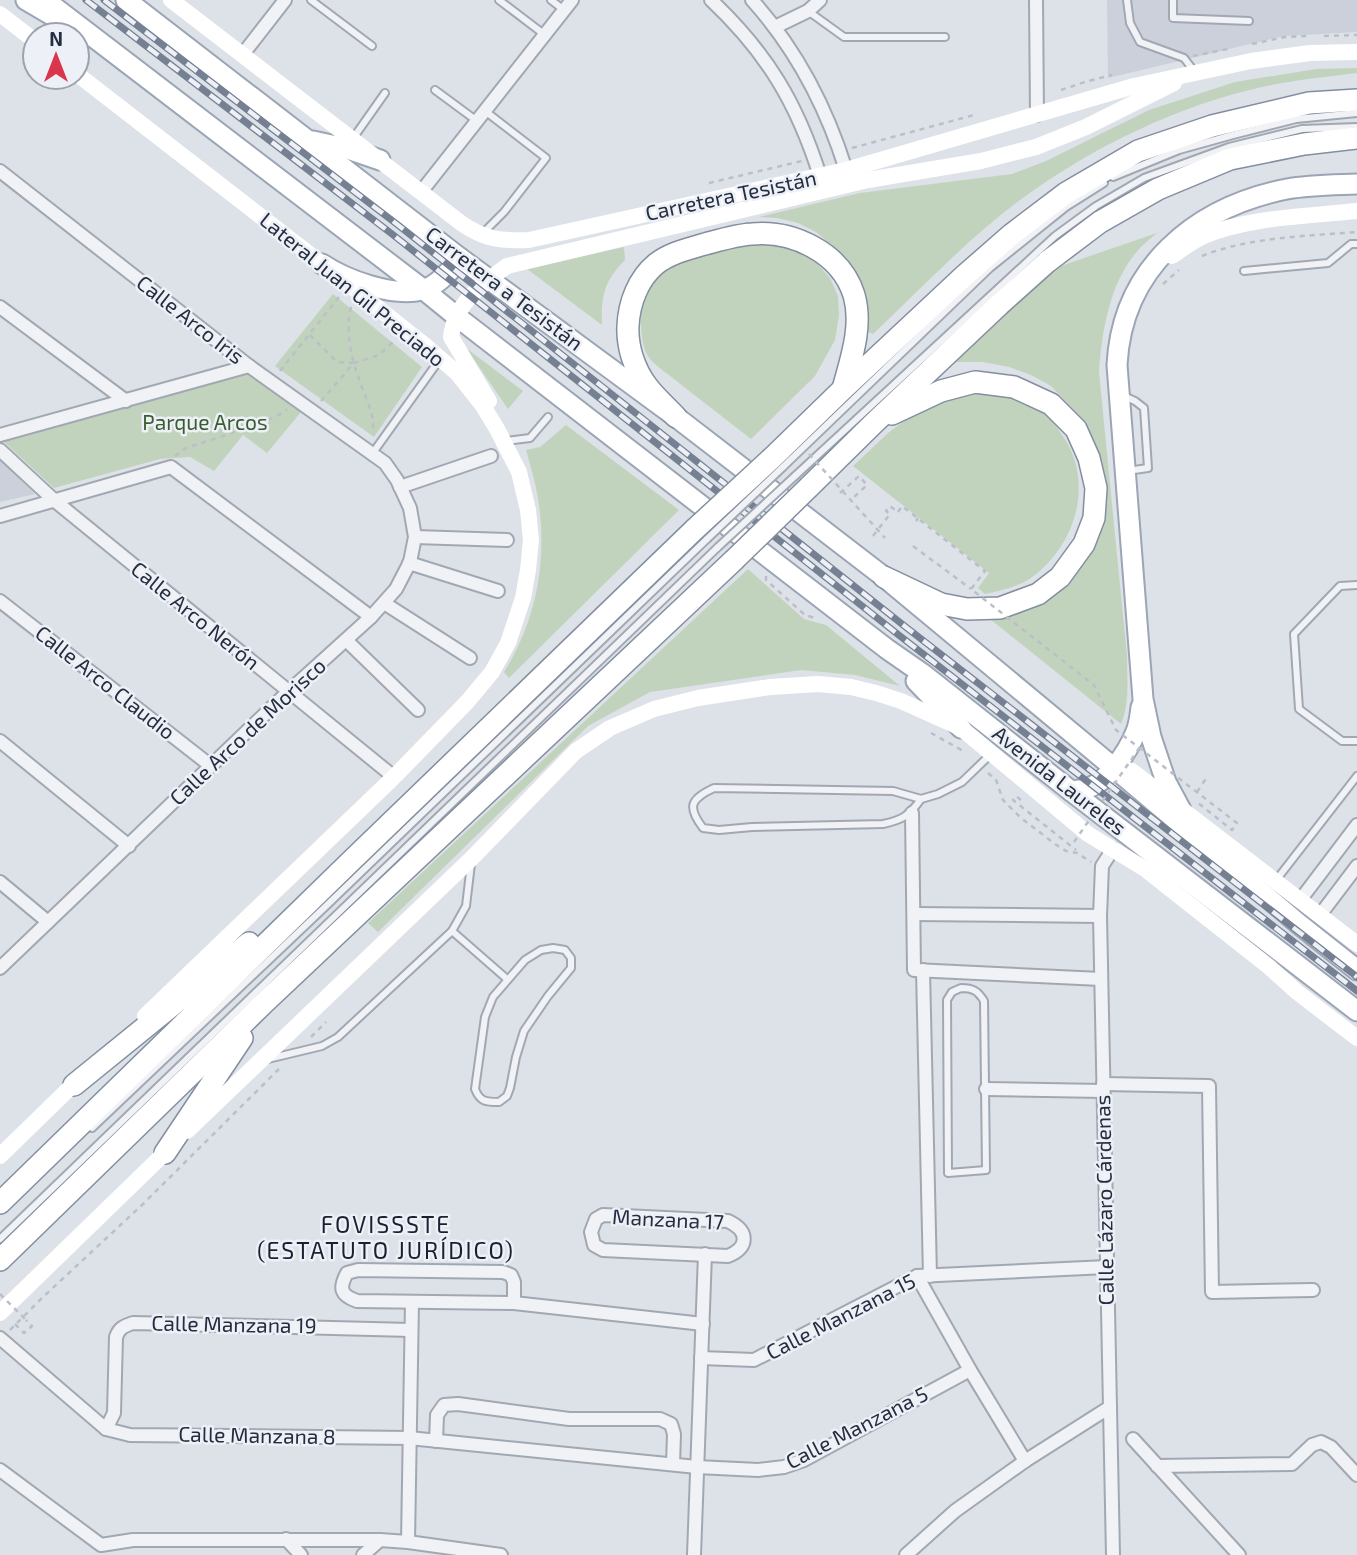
<svg xmlns="http://www.w3.org/2000/svg" width="1357" height="1555" viewBox="0 0 1357 1555" font-family="'Exo 2',sans-serif">
  <style>
    .built { fill: #cbd0db }
    .green { fill: #c2d3bd }
    .lines { fill: none; stroke-linecap: round; stroke-linejoin: round }
    .lane-casing { stroke: #a2a8b2; stroke-width: 10 }
    .street-casing { stroke: #a2a8b2; stroke-width: 16 }
    .primary-casing { stroke: #9ba5b5; stroke-width: 23 }
    .highway-casing { stroke: #838ea0; stroke-width: 24 }
    .path { stroke: #bbbfc7; stroke-width: 2.5; stroke-dasharray: 5 5; stroke-linecap: butt }
    .lane { stroke: #f0f2f6; stroke-width: 6 }
    .street { stroke: #f0f2f6; stroke-width: 12 }
    .secondary { stroke: #fff; stroke-width: 16 }
    .primary { stroke: #fff; stroke-width: 19 }
    .highway { stroke: #fff; stroke-width: 21 }
    .rail-casing { stroke: #758093; stroke-width: 7 }
    .rail { stroke: #edf0f6; stroke-width: 4.5; stroke-dasharray: 13; stroke-linecap: butt }
    .lane-bridge-casing { stroke: #a2a8b2; stroke-width: 10; stroke-linecap: butt }
    .highway-bridge-casing { stroke: #838ea0; stroke-width: 24; stroke-linecap: butt }
    .path-bridge { stroke: #bbbfc7; stroke-width: 2.5; stroke-dasharray: 5 5; stroke-linecap: butt }
    .lane-bridge { stroke: #f0f2f6; stroke-width: 6 }
    .highway-bridge { stroke: #fff; stroke-width: 21 }
    .labels { text-anchor: middle; stroke-width: 5; stroke-linejoin: round; paint-order: stroke }
    .street-label { font-size: 21px; fill: #252e40; stroke: #edf0f6 }
    .park-label { font-size: 21px; fill: #395d31; stroke: #edf0f6 }
    .neighbourhood-label { font-size: 23px; letter-spacing: 2px; fill: #182031; stroke: #edf0f6 }
  </style>
  <rect width="100%" height="100%" fill="#dde1e8"/>
  <g class="built">
    <polygon points="1107,0 1357,0 1357,32 1284,36 1108,78"/>
    <polygon points="0,459 35,494 0,502"/>
  </g>
  <g class="green">
    <path d="M1357 68V73C1325 77 1294 80 1262 87 1180 105 1095 146 1027 195 972 234 923 287 873 334L866 331 846 261 833 246 816 232 798 223 777 218 759 217 860 193 1012 174 1046 161 1149 110 1235 82 1316 69Z"/>
    <path d="M1157 233C1151 238 1145 243 1140 248 1110 280 1102 330 1099 372L1127 656C1127 680 1130 702 1121 724L985 615 1081 565 1101 465 1095 443 1083 419 1051 386 1031 375 1009 367 983 362H951L1036 282 1061 266Z"/>
    <path d="M755 240 800 250 816 262 830 278 838 296 839 315 835 340 815 376 751 439C727 420 703 402 679 383 670 375 658 368 650 359 643 351 641 334 641 323 640 258 706 252 755 240Z"/>
    <path d="M624 247 625 260C604 281 601 296 602 325L527 269Z"/>
    <polygon points="333,294 422,367 374,437 275,366"/>
    <polygon points="466,348 523,391 508,409"/>
    <polygon points="246,373 301,412 267,453 243,435 214,471 190,457 160,459 54,488 3,441 131,407"/>
    <path d="M960 391C987 392 1009 392 1033 405 1044 411 1053 422 1060 432 1095 478 1078 541 1035 575 1021 586 1003 590 985 594L978 588 989 573 853 466 888 433 912 415Z"/>
    <path d="M566 425 679 510 509 678 504 672C534 625 546 568 540 513 538 491 532 471 526 450L540 447Z"/>
    <polygon points="748,569 804,619 826,625 900,686 855,675 801,670 650,692 588,726 378,932 368,923"/>
  </g>
  <g class="lines">
    <defs>
      <g id="lane">
        <polyline points="311,0 372,46"/>
        <polyline points="499,0 545,35"/>
        <polyline points="551,0 564,10"/>
        <polyline points="1127,0 1130,23 1140,42 1184,58 1194,71"/>
        <polyline points="1173,0 1173,18 1249,21"/>
        <polyline points="808,11 844,37 945,37"/>
        <polyline points="435,90 477,121"/>
        <polyline points="354,137 385,93"/>
        <polyline points="1113,177 1179,150 1233,135 1296,119 1357,113"/>
        <polyline points="482,234 504,212 546,158 485,111"/>
        <polyline points="1244,271 1328,263 1351,244 1357,244"/>
        <polyline points="1124,396 1135,401 1144,408 1148,468 1127,471"/>
        <polyline points="506,441 530,438 548,417"/>
        <polyline points="372,454 440,359"/>
        <polyline points="783,467 990,268 1066,207 1104,183"/>
        <polyline points="795,476 1055,236 1096,206 1144,178 1229,147 1302,129 1357,127"/>
        <polyline points="1357,585 1340,586 1294,634 1299,709 1342,741 1357,741"/>
        <path d="M921 799C909 816 902 820 883 824L752 827 719 830 703 828C687 807 690 799 714 788L893 791 921 799 938 794 962 782 991 754"/>
        <polyline points="1277,879 1357,776"/>
        <polyline points="452,931 507,979"/>
        <path d="M553 948 565 950 571 958V968L548 996 524 1031 516 1057 510 1088 507 1096 499 1102C486 1102 480 1102 475 1089L485 1017 493 997 525 960 541 950Z"/>
        <path d="M961 988C973 988 978 991 984 1001L986 1170 948 1173 947 1000 952 992Z"/>
        <polyline points="268,1059 322,1046 338,1037 452,931 466,906 471,864"/>
        <polyline points="92,1128 326,906 707,539"/>
        <polyline points="0,1239 718,547"/>
      </g>
      <g id="street">
        <path d="M711 0C767 53 797 103 820 176"/>
        <path d="M752 0C797 50 826 106 846 170"/>
        <polyline points="1036,0 1037,115"/>
        <polyline points="775,27 808,11 820,0"/>
        <polyline points="243,54 285,0"/>
        <polyline points="0,171 249,366 385,463 397,480 410,508 415,537 410,562 396,589 371,617 288,692 0,968"/>
        <polyline points="421,192 572,0"/>
        <polyline points="0,307 126,401"/>
        <polyline points="0,435 249,366"/>
        <polyline points="0,450 55,501 394,777"/>
        <polyline points="400,487 491,456"/>
        <polyline points="0,516 171,467 371,617"/>
        <polyline points="415,537 507,540"/>
        <polyline points="409,563 498,591"/>
        <polyline points="0,601 211,766"/>
        <polyline points="384,603 470,658"/>
        <polyline points="346,640 418,710"/>
        <polyline points="0,741 129,846"/>
        <polyline points="912,813 914,970 1101,979"/>
        <polyline points="1113,849 1102,866 1100,916 1113,1555"/>
        <polyline points="0,882 48,922"/>
        <polyline points="1301,899 1357,825"/>
        <polyline points="914,914 1100,916"/>
        <polyline points="1320,915 1357,866"/>
        <polyline points="923,970 930,1276"/>
        <polyline points="1103,1084 1209,1086 1212,1292 1313,1290"/>
        <polyline points="986,1089 1103,1091"/>
        <path d="M603 1215 728 1221C749 1231 749 1247 728 1256L603 1250 594 1245 591 1232 596 1219Z"/>
        <polyline points="917,1276 970,1370 1025,1461"/>
        <path d="M514 1303V1282L511 1275 503 1272 358 1270 347 1273C339 1288 340 1295 357 1301L514 1303 703 1324"/>
        <polyline points="0,1338 106,1429 130,1435 409,1438 697,1467 758,1470 784,1467 804,1460 970,1370"/>
        <polyline points="701,1358 754,1360 917,1276 1107,1267"/>
        <path d="M106 1429 114 1413 116 1337C119 1328 124 1326 133 1323L411 1330"/>
        <polyline points="1133,1439 1239,1555"/>
        <polyline points="436,1441 437,1415 444,1405 458,1404 569,1419 660,1419 671,1424 674,1434 673,1464"/>
        <polyline points="1157,1466 1292,1464 1312,1445 1321,1442 1331,1447 1357,1475"/>
        <polyline points="0,1470 101,1545 133,1540 380,1540 408,1542 501,1555"/>
        <polyline points="286,1539 301,1555"/>
        <polyline points="408,1542 412,1302"/>
        <polyline points="363,1555 380,1540"/>
        <polyline points="694,1555 705,1254"/>
        <polyline points="906,1555 955,1511 1025,1461 1110,1407"/>
      </g>
      <g id="primary">
        <polyline points="26,0 55,17"/>
        <polyline points="45,0 424,290 456,316 887,649 923,674 1071,791 1357,1011"/>
        <polyline points="126,0 460,258 676,417 884,577 1113,767 1299,924 1357,970"/>
        <polyline points="313,141 345,148 380,160"/>
        <path d="M322 264C346 280 392 297 422 290 438 286 451 270 460 258"/>
        <polyline points="916,681 961,728"/>
        <path d="M1071 791C1076 790 1083 790 1088 788 1107 782 1127 753 1135 734 1139 726 1140 716 1141 707"/>
        <path d="M1181 810 1166 782 1151 737 1143 699 1117 365C1122 268 1195 207 1287 189 1310 185 1334 185 1357 184"/>
      </g>
      <g id="highway">
        <path d="M676 417C666 406 655 397 647 386 634 369 627 346 628 326 629 303 638 279 656 264 670 253 688 249 705 244 720 240 736 235 752 234 793 230 841 253 854 295 863 326 851 359 843 389"/>
        <polyline points="772,458 843,389 964,276 1012,234 1066,193 1138,151 1212,126 1309,103 1357,100"/>
        <polyline points="809,487 874,423 999,305 1047,262 1100,222 1158,189 1230,159 1304,144 1357,138"/>
        <polyline points="884,577 941,604 967,609 1000,608 1038,594 1060,577 1084,544 1094,518 1096,488 1089,458 1076,429 1051,404 1014,387 975,382 941,391 892,414"/>
        <polyline points="74,1085 249,943"/>
        <polyline points="165,1153 242,1038"/>
        <polyline points="0,1203 349,863 695,529"/>
        <polyline points="0,1260 265,1002 734,560"/>
      </g>
    </defs>
    <use href="#lane" class="lane-casing"/>
    <use href="#street" class="street-casing"/>
    <use href="#primary" class="primary-casing"/>
    <use href="#highway" class="highway-casing"/>
    <g class="path">
      <polyline points="1324,36 1357,35"/>
      <polyline points="1252,44 1285,37 1307,36"/>
      <polyline points="1193,56 1228,49"/>
      <polyline points="1061,90 1085,82 1112,75"/>
      <polyline points="852,148 974,115"/>
      <polyline points="709,183 802,161"/>
      <path d="M1202 256C1249 237 1307 236 1357 232"/>
      <polyline points="1163,284 1179,270"/>
      <path d="M351 307C345 329 351 358 359 379 365 398 375 413 373 433"/>
      <polyline points="310,335 337,362 354,363"/>
      <polyline points="280,371 339,297"/>
      <polyline points="321,401 354,363 379,355 395,340"/>
      <path d="M175 456 186 448C206 441 276 421 287 409"/>
      <polyline points="840,493 859,476 867,485 851,500"/>
      <polyline points="916,521 918,518"/>
      <polyline points="873,536 890,514 886,511 890,506 898,512"/>
      <polyline points="913,546 971,589"/>
      <polyline points="766,576 766,580 805,615 818,619"/>
      <polyline points="931,733 965,752"/>
      <polyline points="988,773 996,780 1003,800 1021,818 1055,844 1066,851 1077,853 1091,862"/>
      <polyline points="1197,792 1207,777"/>
      <polyline points="1021,800 1016,796 1013,800 1076,850"/>
      <polyline points="311,1037 326,1022"/>
      <polyline points="15,1324 24,1333 32,1326 26,1320"/>
      <polyline points="10,1330 42,1298 142,1205 279,1069"/>
    </g>
    <use href="#lane" class="lane"/>
    <use href="#street" class="street"/>
    <g class="secondary">
      <path d="M171 0 461 223C485 240 501 241 529 240L846 170 1134 86 1251 61 1310 53 1357 52"/>
      <polyline points="0,14 35,41"/>
      <polyline points="77,74 348,284 427,347 458,374 483,406 497,429 519,472 528,510 531,540 528,570 523,598 508,643 492,672 468,701 394,777 145,1016"/>
      <path d="M1172 256C1182 249 1193 241 1204 236 1248 217 1310 216 1357 211"/>
      <path d="M489 401 451 337C454 304 482 284 507 266L868 180 981 161 1036 147 1086 127 1174 83"/>
      <polyline points="1126,770 1132,771 1357,944"/>
      <polyline points="187,1131 472,858 576,751 610,728 654,709 698,698 770,687 818,684 851,687 876,693 901,701 961,728 1088,834 1145,869 1268,966 1297,992 1357,1038"/>
      <polyline points="0,1156 81,1077"/>
      <polyline points="0,1313 171,1147"/>
    </g>
    <use href="#primary" class="primary"/>
    <use href="#highway" class="highway"/>
    <defs>
      <g id="rail">
        <polyline points="86,0 392,234 900,636 1357,991"/>
        <polyline points="104,0 398,225 907,628 1357,977"/>
      </g>
    </defs>
    <use href="#rail" class="rail-casing"/>
    <use href="#rail" class="rail"/>
    <defs>
      <g id="lane-bridge">
        <polyline points="707,539 783,467"/>
        <polyline points="718,547 795,476"/>
      </g>
      <g id="highway-bridge">
        <polyline points="695,529 772,458"/>
        <polyline points="734,560 809,487"/>
      </g>
    </defs>
    <use href="#lane-bridge" class="lane-bridge-casing"/>
    <use href="#highway-bridge" class="highway-bridge-casing"/>
    <g class="path-bridge">
      <polyline points="809,454 885,538"/>
      <polyline points="898,512 902,506 985,571 971,589 1094,685 1116,730 1237,823 1232,830 1197,802"/>
      <polyline points="1074,842 1140,747"/>
      <polyline points="0,1294 26,1320"/>
    </g>
    <use href="#lane-bridge" class="lane-bridge"/>
    <use href="#highway-bridge" class="highway-bridge"/>
  </g>
  <g class="labels">
    <g class="street-label">
      <text transform="translate(731 196) rotate(-12)" y="7">Carretera Tesistán</text>
      <text transform="translate(504 289) rotate(37)" y="7">Carretera a Tesistán</text>
      <text transform="translate(352 290) rotate(39)" y="7">Lateral Juan Gil Preciado</text>
      <text transform="translate(190 320) rotate(38)" y="7">Calle Arco Iris</text>
      <text transform="translate(195 616) rotate(39)" y="7">Calle Arco Nerón</text>
      <text transform="translate(105 683) rotate(38)" y="7">Calle Arco Claudio</text>
      <text transform="translate(248 732) rotate(-43)" y="7">Calle Arco de Morisco</text>
      <text transform="translate(1059 781) rotate(38)" y="7">Avenida Laureles</text>
      <text transform="translate(1105 1200) rotate(-91)" y="7">Calle Lázaro Cárdenas</text>
      <text transform="translate(668 1220) rotate(3)" y="7">Manzana 17</text>
      <text transform="translate(841 1317) rotate(-27)" y="7">Calle Manzana 15</text>
      <text transform="translate(234 1325) rotate(1)" y="7">Calle Manzana 19</text>
      <text transform="translate(857 1428) rotate(-27)" y="7">Calle Manzana 5</text>
      <text transform="translate(257 1436) rotate(1)" y="7">Calle Manzana 8</text>
    </g>
    <g class="park-label">
      <text x="205" y="430">Parque Arcos</text>
    </g>
    <g class="neighbourhood-label">
      <text x="386" y="1233">FOVISSSTE<tspan x="386" dy="26">(ESTATUTO JURÍDICO)</tspan></text>
    </g>
  </g>
  <g transform="translate(56 56)"><circle r="33" fill="#edf0f6" stroke="#9da2ad" stroke-width="2"/>
  <path d="M0-5L12 26L0 18L-12 26Z" fill="#da364b"/>
  <text y="-10" font-size="19" font-weight="bold" text-anchor="middle" fill="#252e40">N</text>
  </g>
</svg>
